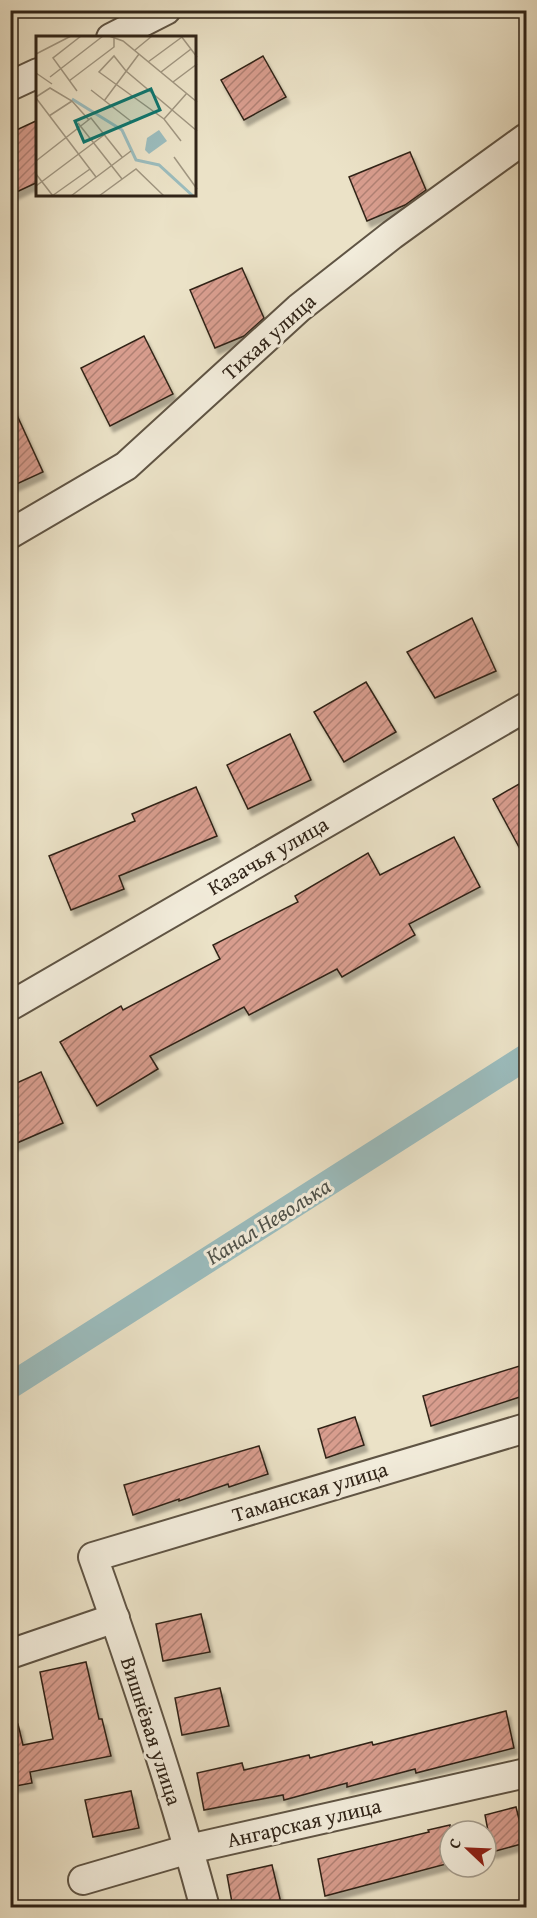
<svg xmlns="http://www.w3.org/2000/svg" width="537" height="1918" viewBox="0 0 537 1918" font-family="'Gentium Book Plus',serif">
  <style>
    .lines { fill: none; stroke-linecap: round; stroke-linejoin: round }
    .canal { stroke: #9bbcbd; stroke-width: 26 }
    .building { fill: url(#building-hatch); stroke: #302418; stroke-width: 1.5; filter: url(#shadow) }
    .street-casing { stroke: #5f5444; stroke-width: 32 }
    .street { stroke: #f2ecdb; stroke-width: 28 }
    .labels { text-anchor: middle; stroke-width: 6; stroke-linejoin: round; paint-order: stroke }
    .street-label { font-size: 21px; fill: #302418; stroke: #f2ecdb }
    .water-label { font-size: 22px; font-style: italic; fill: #50524a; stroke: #f2ecdb }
    .inset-river { fill: none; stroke: #9bbcbd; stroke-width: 3 }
    .inset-road { fill: none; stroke: #a09681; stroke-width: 1.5 }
    .view { fill: #0f766e; fill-opacity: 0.15; stroke: #0f766e; stroke-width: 3 }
    .inset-edge { fill: none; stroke: #302418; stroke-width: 3 }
  </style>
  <defs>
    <pattern id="building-hatch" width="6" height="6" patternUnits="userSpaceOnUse" patternTransform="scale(1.5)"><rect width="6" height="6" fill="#d89d8e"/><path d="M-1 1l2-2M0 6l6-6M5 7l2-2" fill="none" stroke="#b08073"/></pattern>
    <filter id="shadow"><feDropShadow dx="3.5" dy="6" stdDeviation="1.5" flood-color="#0004"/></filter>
  </defs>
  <rect width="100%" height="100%" fill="#ebe2c7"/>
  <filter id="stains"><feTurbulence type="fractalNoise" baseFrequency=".00333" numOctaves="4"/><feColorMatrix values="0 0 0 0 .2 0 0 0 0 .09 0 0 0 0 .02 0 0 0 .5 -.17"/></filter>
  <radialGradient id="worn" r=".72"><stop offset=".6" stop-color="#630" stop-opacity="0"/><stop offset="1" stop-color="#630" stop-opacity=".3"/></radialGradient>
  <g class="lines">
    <polyline class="canal" points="10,1386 526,1057"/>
  </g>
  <g class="building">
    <polygon points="263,56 286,97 244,120 221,80"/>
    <polygon points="38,120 38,182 10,195 10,133"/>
    <polygon points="410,152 426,190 405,205 367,221 349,177"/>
    <polygon points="242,268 264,318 244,336 215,348 190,290"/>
    <polygon points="144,336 173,394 110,426 81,368"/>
    <polygon points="10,400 43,472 10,487"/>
    <polygon points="472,618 496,671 435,698 407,652"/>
    <polygon points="366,682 396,732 344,762 314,712"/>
    <polygon points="290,734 311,780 248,809 227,765"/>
    <polygon points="526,780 526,860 493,799"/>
    <polygon points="196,787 217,836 119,876 124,889 71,910 49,856 135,821 132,814"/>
    <polygon points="454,837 480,887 409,924 415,935 342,977 337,969 249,1015 244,1007 150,1056 158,1069 97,1106 60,1042 121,1006 123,1010 220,959 213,945 298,902 295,896 368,853 380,875"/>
    <polygon points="41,1072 63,1123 10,1146 10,1086"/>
    <polygon points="526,1364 526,1395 431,1426 423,1396"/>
    <polygon points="355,1417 364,1445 326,1458 318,1429"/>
    <polygon points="259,1446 268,1474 229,1487 228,1484 179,1501 179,1499 133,1515 124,1485"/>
    <polygon points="201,1614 210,1652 163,1661 156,1624"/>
    <polygon points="86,1662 99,1719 102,1719 111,1756 30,1772 32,1783 10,1787 10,1725 18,1724 23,1745 53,1739 40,1672"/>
    <polygon points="220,1688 229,1726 182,1735 175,1698"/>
    <polygon points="506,1711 514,1748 416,1773 415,1769 347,1787 347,1783 284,1800 283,1795 204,1810 197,1773 242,1763 244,1770 309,1755 310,1758 372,1742 373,1745"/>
    <polygon points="131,1791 139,1828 93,1837 85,1800"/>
    <polygon points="516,1807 525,1843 492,1852 485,1815"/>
    <polygon points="450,1825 450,1863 325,1896 318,1859 429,1832 428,1830"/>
    <polygon points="272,1865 281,1903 257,1908 233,1908 227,1875"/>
  </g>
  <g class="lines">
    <defs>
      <g id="street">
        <polyline points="111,38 166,10"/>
        <polyline points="10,86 38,73"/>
        <polyline points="10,534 126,466 299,308 392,235 526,138"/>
        <polyline points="10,1006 526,707"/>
        <polyline points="10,1654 115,1618"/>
        <polyline points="83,1880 189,1849 526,1773"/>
        <path d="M205 1908C173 1789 134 1672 93 1557L526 1428"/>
      </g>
    </defs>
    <use href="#street" class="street-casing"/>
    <use href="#street" class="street"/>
  </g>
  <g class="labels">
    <g class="street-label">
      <text transform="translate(269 337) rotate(-42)" y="7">Тихая улица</text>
      <text transform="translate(268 856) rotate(-30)" y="7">Казачья улица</text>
      <text transform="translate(310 1492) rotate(-17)" y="7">Таманская улица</text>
      <text transform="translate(151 1731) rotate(72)" y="7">Вишнёвая улица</text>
      <text transform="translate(304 1823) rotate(-13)" y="7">Ангарская улица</text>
    </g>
    <g class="water-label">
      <text transform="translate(268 1221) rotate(-32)" y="8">Канал Неволька</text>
    </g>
  </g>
  <g transform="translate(36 36)">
    <rect width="160" height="160" fill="#ebe2c7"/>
    <path d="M123 94 131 105 113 118 109 114 111 102Z" fill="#9bbcbd"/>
    <path class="inset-river" d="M36 63 86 94 100 124 123 129 157 160"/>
    <path class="inset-road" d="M73 0 87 5 161 66M145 0 161 21M99 14 116 0M0 18 35 0M112 26 146 1M125 36 155 13M0 37 16 48M14 41 67 0M33 45 78 11V2M137 46 161 28M55 54 96 86M41 55 17 22 45 0M0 61 14 52 36 65 53 84M0 62 60 141M68 65 103 18M13 80 36 65M128 83 151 57M42 87 86 143M145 105 128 83 63 36 78 20 90 35 161 95M138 121 161 153M0 125 55 82 86 121M0 138 17 160M0 150 68 99M16 160 54 133M35 160 95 115M63 160 100 133 128 160"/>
    <path class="view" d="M115 53 124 74 48 106 39 85Z"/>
    <rect width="160" height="160" class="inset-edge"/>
  </g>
  <rect width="537" height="1918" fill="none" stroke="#ebe2c7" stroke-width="36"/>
  <rect x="12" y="12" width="513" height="1894" fill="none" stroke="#302418" stroke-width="3"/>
  <rect x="18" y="18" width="501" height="1882" fill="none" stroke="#302418" stroke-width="1.5"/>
  <g transform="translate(468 1849) rotate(293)"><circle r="28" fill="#f2ecdb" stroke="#a49c8d" stroke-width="1.5"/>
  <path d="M0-4.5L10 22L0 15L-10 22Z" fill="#8f2418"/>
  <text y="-9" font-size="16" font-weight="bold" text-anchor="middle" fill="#302418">С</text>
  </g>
  <rect width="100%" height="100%" filter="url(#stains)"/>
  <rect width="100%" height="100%" fill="url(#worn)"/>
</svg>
